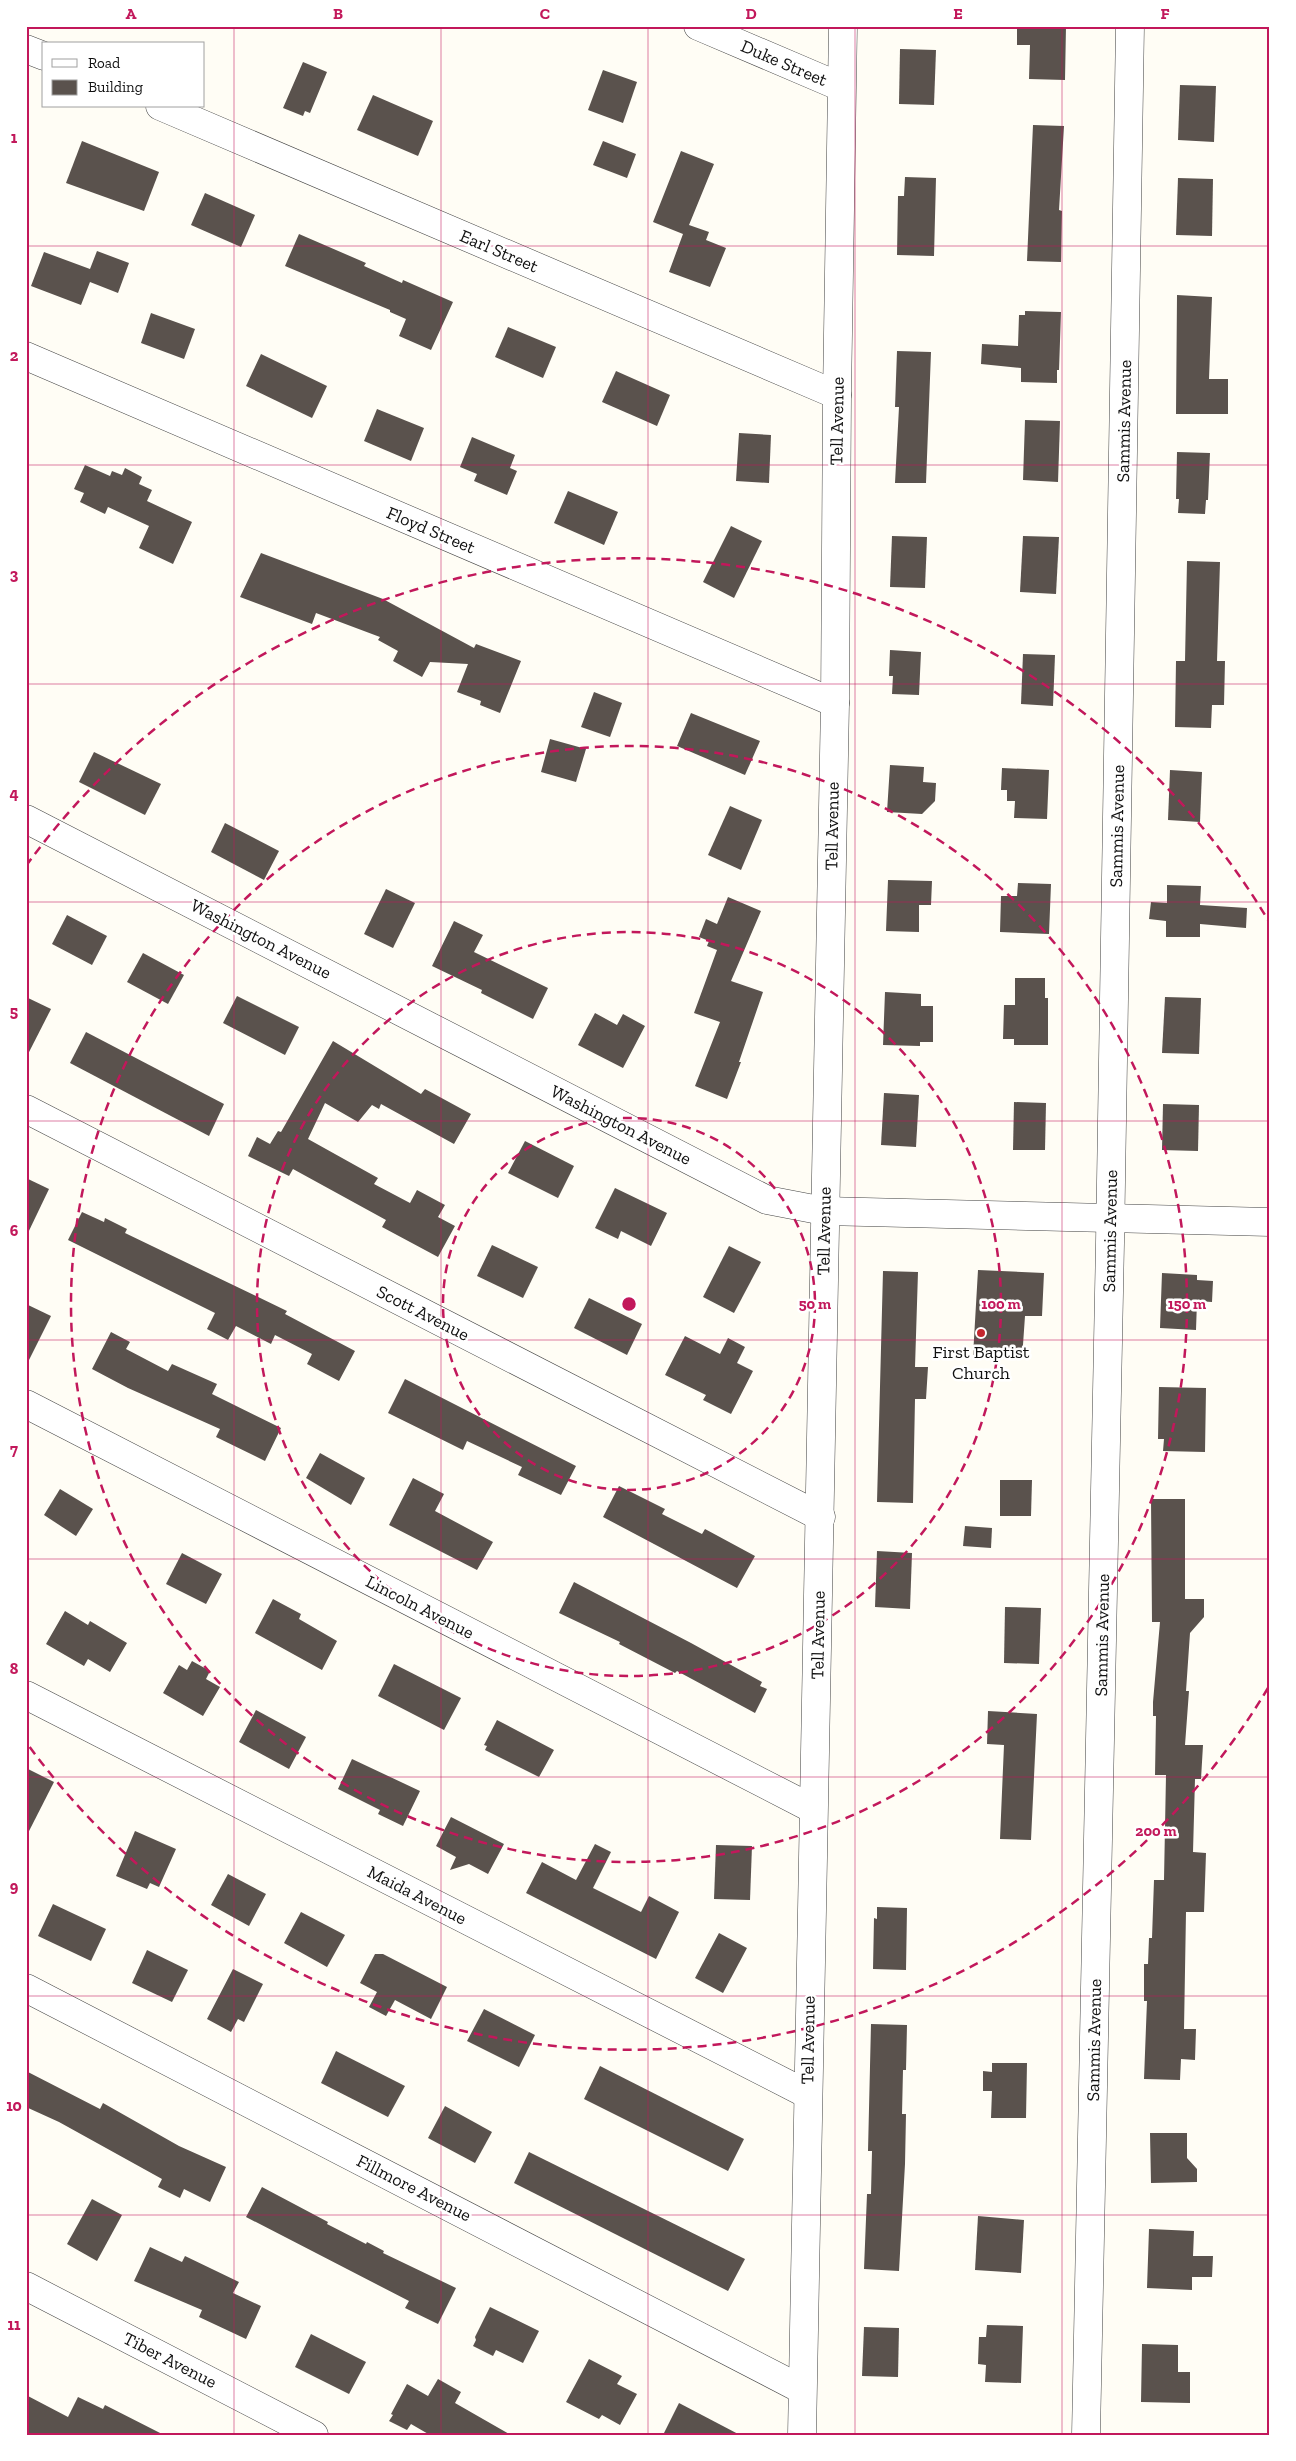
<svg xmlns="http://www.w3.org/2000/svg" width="1296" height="2461" viewBox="0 0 1296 2461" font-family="'Zilla Slab',serif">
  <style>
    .building { fill: #5a524d }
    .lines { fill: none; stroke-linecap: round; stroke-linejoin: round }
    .minor-casing { stroke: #444; stroke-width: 29 }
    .minor { stroke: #fff; stroke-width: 28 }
    .grid { fill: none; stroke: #c2185b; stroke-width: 1; stroke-opacity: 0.55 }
    .ring { fill: none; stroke: #c2185b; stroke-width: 2.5; stroke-dasharray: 9 6 }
    .poi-dot { fill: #c4262e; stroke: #fff; stroke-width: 2 }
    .labels { text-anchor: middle; stroke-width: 5; stroke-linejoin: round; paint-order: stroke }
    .street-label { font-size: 18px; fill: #111; stroke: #fff }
    .poi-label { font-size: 18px; fill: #111; stroke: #fff }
    .centre { fill: #c2185b; stroke: #fff; stroke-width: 2.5 }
    .ring-label { font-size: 15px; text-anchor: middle; font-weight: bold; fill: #c2185b; stroke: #fff; stroke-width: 5; stroke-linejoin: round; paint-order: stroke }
    .neatline { fill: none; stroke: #c2185b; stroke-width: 2 }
    .grid-label { font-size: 16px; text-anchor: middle; font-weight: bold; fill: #c2185b }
  </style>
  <rect width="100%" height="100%" fill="#fffdf5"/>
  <g class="building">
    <polygon points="1017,26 1066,26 1065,80 1029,79 1030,45 1017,45"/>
    <polygon points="900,49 936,50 934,105 899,104"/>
    <polygon points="303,62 327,72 310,113 305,111 303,116 283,108"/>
    <polygon points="603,70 637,82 623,123 588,110"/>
    <polygon points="1180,85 1216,86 1214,142 1178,140"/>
    <polygon points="373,95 433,121 418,156 357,130"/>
    <polygon points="1033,125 1064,126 1059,210 1062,211 1061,262 1027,261"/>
    <polygon points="82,141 159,172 144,211 66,183"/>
    <polygon points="603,141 636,154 627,178 593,165"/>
    <polygon points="681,151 714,164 689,225 709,232 706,240 726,248 710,287 669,272 683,234 653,222"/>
    <polygon points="905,177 936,178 934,256 897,255 898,196 904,196"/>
    <polygon points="1178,178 1213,179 1212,236 1176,235"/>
    <polygon points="205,193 255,215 241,247 191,225"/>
    <polygon points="299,234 366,263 364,266 402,283 403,280 453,302 431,350 399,336 406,319 390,312 390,310 285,266"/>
    <polygon points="97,251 129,263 118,293 90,282 81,305 31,286 44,252 90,269"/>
    <polygon points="1177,295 1212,297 1209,379 1228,379 1228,414 1176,414"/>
    <polygon points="1025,311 1061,312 1059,370 1057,370 1057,383 1021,382 1021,368 981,364 982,344 1018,346 1019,315 1025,315"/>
    <polygon points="151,313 195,329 184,359 141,343"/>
    <polygon points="508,327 556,347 543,378 495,357"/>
    <polygon points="897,351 931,352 926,483 895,483 899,407 895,407"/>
    <polygon points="261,354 327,386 312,418 246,386"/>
    <polygon points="616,371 670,395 657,426 602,402"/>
    <polygon points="377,409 424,428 411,461 364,441"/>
    <polygon points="1025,420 1060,421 1058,482 1023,480"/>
    <polygon points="739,433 771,435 769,483 736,481"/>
    <polygon points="472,437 515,455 510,468 517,471 507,495 474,481 477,474 460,467"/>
    <polygon points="1177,452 1210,453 1208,500 1206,500 1205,514 1178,513 1179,499 1176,499"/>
    <polygon points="85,465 110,476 112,471 122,475 125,468 142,477 139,484 152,490 147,501 192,522 173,564 139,548 149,526 108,507 105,514 80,502 84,493 74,489"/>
    <polygon points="568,491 618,512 604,545 554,523"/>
    <polygon points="731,526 762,541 734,598 703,582"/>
    <polygon points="892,536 927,537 925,588 890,587"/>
    <polygon points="1023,536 1059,537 1056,594 1020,592"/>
    <polygon points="261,553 383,599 474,648 476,644 521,661 500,713 480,705 481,701 457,692 468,664 430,662 422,677 393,661 398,651 378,640 380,637 316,613 312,624 240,597"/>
    <polygon points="1187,561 1220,562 1217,661 1225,661 1224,705 1212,705 1211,728 1175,727 1176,661 1185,661"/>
    <polygon points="890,650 921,652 919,695 892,694 893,676 889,676"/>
    <polygon points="1023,654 1055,655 1053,706 1021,704"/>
    <polygon points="594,692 622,703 610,737 581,727"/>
    <polygon points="691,713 760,741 745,775 677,746"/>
    <polygon points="550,739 586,749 576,782 541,772"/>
    <polygon points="94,752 161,784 145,815 79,782"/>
    <polygon points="890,765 924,767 923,782 936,783 935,801 922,814 887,812"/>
    <polygon points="1002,768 1049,770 1047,819 1014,818 1015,801 1007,801 1007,790 1001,790"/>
    <polygon points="1170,770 1202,772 1200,822 1168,820"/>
    <polygon points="730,806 762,820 741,870 708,855"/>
    <polygon points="225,823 279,851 264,880 211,852"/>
    <polygon points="888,880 932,881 931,905 919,905 919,932 886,931"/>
    <polygon points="1018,883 1051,884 1049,934 1000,932 1001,896 1017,896"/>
    <polygon points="1167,885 1201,886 1200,905 1247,908 1246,928 1200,924 1200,937 1166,937 1166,921 1149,919 1151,902 1167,903"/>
    <polygon points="386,889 415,903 393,948 364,934"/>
    <polygon points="728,897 761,911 731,981 763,992 739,1062 741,1062 727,1099 695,1086 720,1022 694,1013 717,950 707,946 709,941 699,937 706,919 717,924"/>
    <polygon points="67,915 107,936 92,965 52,944"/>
    <polygon points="454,921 483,935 474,952 548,988 533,1019 481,993 482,990 432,966"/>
    <polygon points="143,953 184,975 168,1004 127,982"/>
    <polygon points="1015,978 1045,978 1045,998 1048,998 1048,1045 1014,1045 1014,1039 1003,1039 1004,1005 1015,1005"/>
    <polygon points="885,992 921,994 921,1006 933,1006 933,1042 920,1042 920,1046 883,1045"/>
    <polygon points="237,996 299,1027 285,1055 223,1023"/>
    <polygon points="26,997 51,1009 26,1058"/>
    <polygon points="1165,997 1201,998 1199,1054 1162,1053"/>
    <polygon points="595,1013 617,1025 623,1014 645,1026 623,1068 578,1045"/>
    <polygon points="86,1032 224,1104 209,1136 70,1063"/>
    <polygon points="333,1041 421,1094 425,1089 471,1114 454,1144 381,1104 379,1109 372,1105 358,1122 325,1103 308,1139 378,1178 374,1184 410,1203 417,1190 445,1205 438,1217 455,1226 438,1257 382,1227 386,1220 293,1169 289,1176 248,1156 257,1137 270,1144 278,1131 281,1132"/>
    <polygon points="884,1093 919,1095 916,1147 881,1145"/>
    <polygon points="1014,1102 1046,1103 1045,1150 1013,1150"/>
    <polygon points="1163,1104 1199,1105 1198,1151 1162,1150"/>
    <polygon points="525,1141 574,1166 558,1198 508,1173"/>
    <polygon points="26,1178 49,1189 26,1237"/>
    <polygon points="615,1188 667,1213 651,1246 621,1231 618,1239 595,1228"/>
    <polygon points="82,1212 104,1222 105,1218 127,1229 125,1233 287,1311 285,1314 355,1351 339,1381 307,1364 312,1354 275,1335 271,1344 236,1326 228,1340 207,1329 215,1313 68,1240"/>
    <polygon points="492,1245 538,1267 523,1298 477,1276"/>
    <polygon points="729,1246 761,1262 734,1313 703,1297"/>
    <polygon points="978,1270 1044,1273 1042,1316 1025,1316 1022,1359 973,1356"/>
    <polygon points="883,1271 918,1272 915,1367 928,1367 926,1399 915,1399 913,1503 877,1502"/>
    <polygon points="1162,1273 1197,1275 1197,1280 1213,1281 1212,1302 1197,1301 1196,1330 1160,1328"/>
    <polygon points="589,1298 642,1324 627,1355 574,1328"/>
    <polygon points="26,1304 51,1316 26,1366"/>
    <polygon points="111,1332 130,1342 126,1349 168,1371 172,1364 217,1384 212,1394 281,1428 265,1461 216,1437 220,1429 128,1388 92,1369"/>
    <polygon points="685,1336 720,1354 728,1338 745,1347 737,1363 753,1371 731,1414 703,1400 706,1395 665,1375"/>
    <polygon points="405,1379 576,1466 561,1495 518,1475 522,1467 467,1441 463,1450 388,1413"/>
    <polygon points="1159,1387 1206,1388 1205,1452 1163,1451 1164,1439 1158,1439"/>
    <polygon points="320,1453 365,1478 351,1505 306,1478"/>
    <polygon points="413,1478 444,1494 435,1511 493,1542 477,1570 389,1525"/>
    <polygon points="1000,1480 1032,1480 1031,1516 1000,1516"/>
    <polygon points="619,1486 665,1509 662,1514 702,1534 705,1529 755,1556 737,1588 603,1517"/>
    <polygon points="60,1489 93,1509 76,1536 44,1515"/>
    <polygon points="1151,1499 1185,1499 1185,1599 1204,1599 1204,1617 1190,1633 1186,1691 1189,1691 1185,1745 1203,1745 1201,1779 1195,1779 1193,1852 1206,1853 1204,1912 1186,1912 1184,2029 1196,2029 1195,2060 1181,2059 1180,2080 1144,2079 1147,2001 1144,2001 1144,1964 1148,1964 1149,1938 1152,1938 1154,1880 1164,1880 1166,1775 1155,1775 1156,1716 1153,1716 1153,1702 1160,1622 1152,1622"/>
    <polygon points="965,1526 992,1528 991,1548 963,1546"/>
    <polygon points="877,1551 912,1553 910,1609 875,1607"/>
    <polygon points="182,1553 222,1574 206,1604 166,1584"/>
    <polygon points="574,1582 691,1643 762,1682 760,1686 767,1689 755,1713 677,1671 675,1673 619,1644 620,1642 559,1613"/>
    <polygon points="273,1599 301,1614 299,1619 337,1641 322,1670 255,1633"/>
    <polygon points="1005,1607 1041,1608 1039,1664 1004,1663"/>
    <polygon points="65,1611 88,1625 90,1621 127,1643 110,1672 88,1659 84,1666 46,1644"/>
    <polygon points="192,1661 210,1671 206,1679 220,1687 203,1716 163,1693 179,1665 187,1670"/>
    <polygon points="394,1664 461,1698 444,1730 378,1696"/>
    <polygon points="256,1710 306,1737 289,1769 239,1742"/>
    <polygon points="988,1711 1037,1714 1031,1840 1000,1839 1004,1745 987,1744"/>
    <polygon points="497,1720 554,1750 539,1777 485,1750 487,1746 484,1745"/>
    <polygon points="352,1759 420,1791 403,1826 378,1814 380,1810 338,1789"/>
    <polygon points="26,1768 54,1782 26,1837"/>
    <polygon points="451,1817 504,1844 488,1874 469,1864 450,1870 456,1857 436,1846"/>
    <polygon points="135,1831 176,1849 159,1887 150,1883 147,1889 116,1876"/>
    <polygon points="595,1844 611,1852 593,1888 641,1912 649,1896 679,1912 656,1959 526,1893 542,1862 576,1880"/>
    <polygon points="716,1845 752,1846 750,1900 714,1899"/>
    <polygon points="228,1874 266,1894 249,1926 211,1905"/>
    <polygon points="53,1904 106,1929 91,1961 38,1936"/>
    <polygon points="877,1907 907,1908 906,1970 873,1969 874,1918 877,1919"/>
    <polygon points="301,1912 345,1935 327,1967 284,1943"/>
    <polygon points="719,1933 747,1948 723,1993 695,1978"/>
    <polygon points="147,1950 188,1970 172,2002 132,1983"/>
    <polygon points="375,1954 383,1954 447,1987 431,2019 395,2000 386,2016 369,2007 377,1992 360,1983"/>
    <polygon points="233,1969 263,1984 244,2022 238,2019 231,2032 207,2019"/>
    <polygon points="484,2009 535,2035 519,2067 467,2041"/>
    <polygon points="871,2024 907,2025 906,2070 903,2070 902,2114 906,2114 905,2164 899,2271 864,2269 867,2194 871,2194 872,2151 868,2151"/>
    <polygon points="336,2051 405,2086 388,2117 321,2083"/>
    <polygon points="992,2063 1027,2063 1026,2118 991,2118 992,2091 983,2091 983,2071 992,2072"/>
    <polygon points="600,2066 744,2139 728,2171 584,2099"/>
    <polygon points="26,2071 100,2109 103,2103 179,2146 226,2167 210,2202 184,2189 180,2198 158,2187 162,2179 59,2122 26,2107"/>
    <polygon points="445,2106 492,2132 475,2163 428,2138"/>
    <polygon points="1150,2133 1187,2133 1187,2158 1197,2169 1197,2182 1151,2183"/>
    <polygon points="529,2152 745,2259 728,2291 514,2183"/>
    <polygon points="262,2187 328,2222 327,2224 366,2244 367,2242 384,2251 383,2253 456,2288 438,2324 405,2308 409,2301 246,2217"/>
    <polygon points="92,2199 122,2215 97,2261 67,2244"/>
    <polygon points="978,2216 1024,2220 1021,2273 975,2270"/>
    <polygon points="1149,2229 1194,2231 1193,2256 1213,2256 1212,2277 1192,2277 1192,2290 1147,2288"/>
    <polygon points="150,2247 182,2262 185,2256 239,2282 233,2293 261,2306 246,2339 199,2317 202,2310 134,2281"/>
    <polygon points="490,2307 539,2331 523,2363 496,2350 493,2356 473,2346 476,2340 475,2337"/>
    <polygon points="987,2325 1023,2326 1021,2383 985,2382 986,2365 978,2364 979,2337 986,2337"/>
    <polygon points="864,2327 899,2328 898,2377 862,2376"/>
    <polygon points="311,2334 366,2362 349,2394 295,2367"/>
    <polygon points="1142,2344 1178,2345 1178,2372 1190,2372 1190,2403 1141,2402"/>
    <polygon points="589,2359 622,2376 617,2384 637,2394 620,2425 602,2415 599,2419 566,2402"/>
    <polygon points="438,2379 461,2392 455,2403 511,2435 430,2435 411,2424 407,2430 389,2421 393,2415 391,2414 407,2384 428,2396"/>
    <polygon points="26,2395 68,2417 78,2397 103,2409 105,2405 164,2435 26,2435"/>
    <polygon points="679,2403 740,2435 663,2435"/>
  </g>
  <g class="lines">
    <defs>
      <g id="minor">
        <polyline points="698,26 841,87"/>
        <polyline points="26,49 44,56"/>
        <polyline points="160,106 837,395"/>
        <polyline points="26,356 835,703"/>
        <polyline points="26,819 767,1200 824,1211 1270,1222"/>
        <polyline points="26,1109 821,1517"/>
        <polyline points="26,1404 813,1809"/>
        <polyline points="26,1695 807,2094"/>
        <polyline points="26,1988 801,2389"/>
        <polyline points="26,2286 314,2435"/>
        <polyline points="802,2435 835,703 837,395 843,26"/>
        <polyline points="1086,2435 1110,1243 1130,26"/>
      </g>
    </defs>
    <use href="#minor" class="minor-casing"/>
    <use href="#minor" class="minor"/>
  </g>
  <path class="grid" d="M234 26V2435M441 26V2435M648 26V2435M855 26V2435M1062 26V2435M26 246H1270M26 465H1270M26 684H1270M26 902H1270M26 1121H1270M26 1340H1270M26 1559H1270M26 1777H1270M26 1996H1270M26 2215H1270"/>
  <g class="ring">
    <circle cx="629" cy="1304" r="186"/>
    <circle cx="629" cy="1304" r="372"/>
    <circle cx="629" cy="1304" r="558"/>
    <path d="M1268 1688A745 745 0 0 1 26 1742M26 866A745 745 0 0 1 1268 920"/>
  </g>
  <circle class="poi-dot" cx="981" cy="1333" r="5"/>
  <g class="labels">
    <g class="street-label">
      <text transform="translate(784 63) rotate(23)" y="6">Duke Street</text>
      <text transform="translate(499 251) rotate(23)" y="6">Earl Street</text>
      <text transform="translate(837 421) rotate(-89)" y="6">Tell Avenue</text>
      <text transform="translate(1124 421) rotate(-89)" y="6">Sammis Avenue</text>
      <text transform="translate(431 530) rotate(23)" y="6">Floyd Street</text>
      <text transform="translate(832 826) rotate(-89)" y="6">Tell Avenue</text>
      <text transform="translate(1117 826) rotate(-89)" y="6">Sammis Avenue</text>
      <text transform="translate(261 939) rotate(27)" y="6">Washington Avenue</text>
      <text transform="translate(621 1125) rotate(27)" y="6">Washington Avenue</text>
      <text transform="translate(824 1231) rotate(-89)" y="6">Tell Avenue</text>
      <text transform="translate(1110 1231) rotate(-89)" y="6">Sammis Avenue</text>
      <text transform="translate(423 1313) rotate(27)" y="6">Scott Avenue</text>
      <text transform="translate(420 1607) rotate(27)" y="6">Lincoln Avenue</text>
      <text transform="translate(818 1635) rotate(-89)" y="6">Tell Avenue</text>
      <text transform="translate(1102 1635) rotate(-89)" y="6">Sammis Avenue</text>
      <text transform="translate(417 1895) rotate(27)" y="6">Maida Avenue</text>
      <text transform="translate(808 2040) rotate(-89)" y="6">Tell Avenue</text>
      <text transform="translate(1094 2040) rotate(-89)" y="6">Sammis Avenue</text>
      <text transform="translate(414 2188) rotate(27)" y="6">Fillmore Avenue</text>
      <text transform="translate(170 2360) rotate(27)" y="6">Tiber Avenue</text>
    </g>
    <g class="poi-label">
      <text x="981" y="1358">First Baptist<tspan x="981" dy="21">Church</tspan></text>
    </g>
  </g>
  <circle cx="629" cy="1304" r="8" class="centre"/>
  <g class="ring-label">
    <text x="815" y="1309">50 m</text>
    <text x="1001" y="1309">100 m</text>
    <text x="1187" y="1309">150 m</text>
    <text x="1156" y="1836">200 m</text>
  </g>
  <rect width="1296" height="2461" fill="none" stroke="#ffffff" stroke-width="55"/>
  <rect x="42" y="42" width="162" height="65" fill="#ffffff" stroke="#a0a0a0"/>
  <rect x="52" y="59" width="25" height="8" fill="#ffffff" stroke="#a0a0a0"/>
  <text x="88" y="68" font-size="15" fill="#111111">Road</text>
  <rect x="52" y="80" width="25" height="15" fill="#5a524d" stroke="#a0a0a0"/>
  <text x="88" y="92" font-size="15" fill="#111111">Building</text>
  <rect x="28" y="28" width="1240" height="2406" class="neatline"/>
  <g class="grid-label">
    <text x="131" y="19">A</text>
    <text x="338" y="19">B</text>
    <text x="545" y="19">C</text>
    <text x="751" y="19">D</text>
    <text x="958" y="19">E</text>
    <text x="1165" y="19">F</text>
    <text x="14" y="143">1</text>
    <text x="14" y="361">2</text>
    <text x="14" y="580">3</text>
    <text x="14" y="799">4</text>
    <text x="14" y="1017">5</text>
    <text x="14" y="1236">6</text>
    <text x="14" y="1455">7</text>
    <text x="14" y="1674">8</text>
    <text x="14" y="1892">9</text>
    <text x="14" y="2111">10</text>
    <text x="14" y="2330">11</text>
  </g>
</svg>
